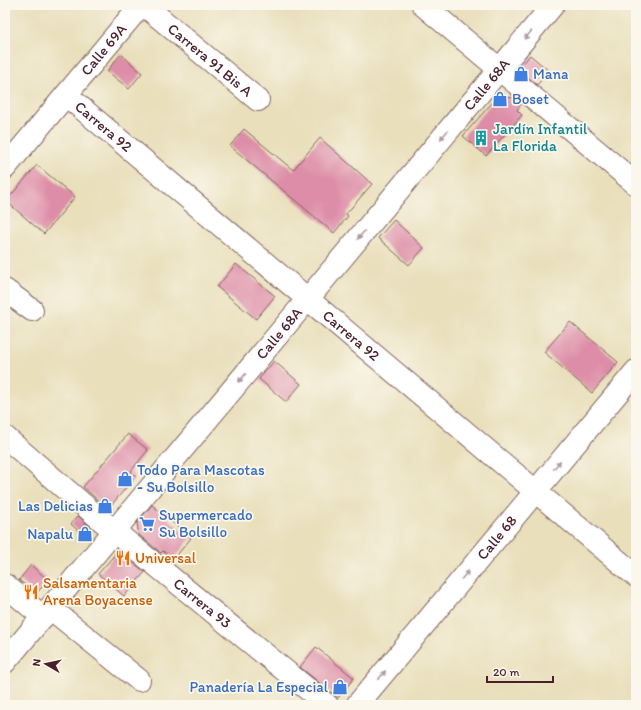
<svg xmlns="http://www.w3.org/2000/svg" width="641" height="710" viewBox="0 0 641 710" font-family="Itim,sans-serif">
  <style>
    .building { fill: #dd8da8 }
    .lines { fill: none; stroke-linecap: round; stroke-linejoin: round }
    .minor-casing { stroke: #82625d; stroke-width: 24 }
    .minor { stroke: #fff; stroke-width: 22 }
    .oneway { fill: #ae9aa0 }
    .labels { text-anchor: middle; stroke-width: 3.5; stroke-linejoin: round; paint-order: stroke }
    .street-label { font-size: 15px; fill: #4a1f2b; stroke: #fbf7ec }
    .shop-label { font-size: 15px; fill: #366cbe; stroke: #fbf7ec; text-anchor: start }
    .culture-label { font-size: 15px; fill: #0d838f; stroke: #fbf7ec; text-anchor: start }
    .food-label { font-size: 15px; fill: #c56008; stroke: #fbf7ec; text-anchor: start }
  </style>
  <rect width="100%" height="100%" fill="#fbf7ec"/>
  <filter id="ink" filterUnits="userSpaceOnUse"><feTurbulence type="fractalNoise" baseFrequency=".025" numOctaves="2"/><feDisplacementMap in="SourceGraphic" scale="8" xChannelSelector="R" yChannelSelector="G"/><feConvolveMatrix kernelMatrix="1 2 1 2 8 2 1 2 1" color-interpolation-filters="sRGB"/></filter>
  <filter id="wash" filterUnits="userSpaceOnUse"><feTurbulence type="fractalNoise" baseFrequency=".012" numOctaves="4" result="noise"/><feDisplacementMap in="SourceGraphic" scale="16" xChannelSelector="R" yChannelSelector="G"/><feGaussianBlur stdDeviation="0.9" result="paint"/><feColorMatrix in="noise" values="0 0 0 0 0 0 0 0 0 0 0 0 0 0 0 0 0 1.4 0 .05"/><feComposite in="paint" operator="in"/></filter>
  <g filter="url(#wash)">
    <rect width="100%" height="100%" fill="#e9dfbb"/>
    <g id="blocks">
      <g class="building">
        <polygon points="121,54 142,73 129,89 107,71"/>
        <polygon points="530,55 549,71 537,85 519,69"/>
        <polygon points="498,96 514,98 521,104 517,110 522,115 486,156 463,136"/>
        <polygon points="244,129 293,170 320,138 372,184 346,214 348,216 334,233 230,146"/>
        <polygon points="37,165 75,197 44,234 6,201"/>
        <polygon points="394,220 424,248 409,265 378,238"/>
        <polygon points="236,264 275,296 256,319 217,287"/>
        <polygon points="570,322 618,362 592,393 544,352"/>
        <polygon points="274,361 301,384 286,402 259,379"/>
        <polygon points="128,434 148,450 131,471 136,476 108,509 83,487"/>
        <polygon points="152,505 191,538 173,560 163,551 161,553 139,535 137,523"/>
        <polygon points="78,516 92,529 85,537 71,524"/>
        <polygon points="118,551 145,572 124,596 98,574"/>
        <polygon points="31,565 48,580 36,594 19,580"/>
        <polygon points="316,647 354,678 338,698 300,667"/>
      </g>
    </g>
  </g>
  <g filter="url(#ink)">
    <use href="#blocks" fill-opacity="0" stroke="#82625d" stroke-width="1"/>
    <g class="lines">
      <defs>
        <g id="minor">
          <path id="s1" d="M144 5 258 100"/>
          <polyline points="423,5 636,184"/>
          <path id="s2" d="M66 95 636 576"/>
          <path id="s3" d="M5 168 141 5"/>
          <polyline points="5,290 32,310"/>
          <path id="s4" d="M5 437 114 531 327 705"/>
          <polyline points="5,585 43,617"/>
          <polyline points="50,608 139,680"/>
          <path id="s5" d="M5 662 553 5"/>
          <path id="s6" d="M357 705 636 371"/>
        </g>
      </defs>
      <use href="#minor" class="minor-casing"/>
      <use href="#minor" class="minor"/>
    </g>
    <defs><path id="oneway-solid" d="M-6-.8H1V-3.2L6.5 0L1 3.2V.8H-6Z"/></defs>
    <g class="oneway">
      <use href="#oneway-solid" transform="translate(528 35) rotate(130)"/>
      <use href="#oneway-solid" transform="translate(444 135) rotate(130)"/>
      <use href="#oneway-solid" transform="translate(361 235) rotate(130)"/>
      <use href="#oneway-solid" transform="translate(242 378) rotate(130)"/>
      <use href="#oneway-solid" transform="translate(557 465) rotate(-50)"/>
      <use href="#oneway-solid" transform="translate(465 575) rotate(-50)"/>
      <use href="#oneway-solid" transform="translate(382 675) rotate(-50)"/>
    </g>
  </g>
  <defs>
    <symbol id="shop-bare" viewBox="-9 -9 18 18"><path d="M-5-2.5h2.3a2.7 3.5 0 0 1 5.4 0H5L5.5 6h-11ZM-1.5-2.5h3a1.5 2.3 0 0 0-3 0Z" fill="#3f7fe0" stroke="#fbf7ec" stroke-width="2.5" paint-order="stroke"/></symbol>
    <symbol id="building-bare" viewBox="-9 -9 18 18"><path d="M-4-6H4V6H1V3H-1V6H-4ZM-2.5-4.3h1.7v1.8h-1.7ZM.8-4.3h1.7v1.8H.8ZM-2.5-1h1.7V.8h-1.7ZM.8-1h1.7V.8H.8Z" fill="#0f9aa8" stroke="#fbf7ec" stroke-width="2.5" paint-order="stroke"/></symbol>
    <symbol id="supermarket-bare" viewBox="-9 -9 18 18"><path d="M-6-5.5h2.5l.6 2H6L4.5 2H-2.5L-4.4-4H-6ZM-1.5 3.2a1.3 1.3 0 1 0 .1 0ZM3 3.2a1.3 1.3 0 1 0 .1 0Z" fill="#3f7fe0" stroke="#fbf7ec" stroke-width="2.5" paint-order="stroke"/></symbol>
    <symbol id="restaurant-bare" viewBox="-9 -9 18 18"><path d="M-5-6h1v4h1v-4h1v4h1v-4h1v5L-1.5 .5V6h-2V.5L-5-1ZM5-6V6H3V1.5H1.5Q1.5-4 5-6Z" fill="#e8710a" stroke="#fbf7ec" stroke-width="2.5" paint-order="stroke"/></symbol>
  </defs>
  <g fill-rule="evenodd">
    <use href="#shop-bare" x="510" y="63" width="22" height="22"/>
    <use href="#shop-bare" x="489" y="88" width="22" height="22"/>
    <use href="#building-bare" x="470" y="127" width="22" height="22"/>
    <use href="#shop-bare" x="114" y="468" width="22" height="22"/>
    <use href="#shop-bare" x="94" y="495" width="22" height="22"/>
    <use href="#supermarket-bare" x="136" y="513" width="22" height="22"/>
    <use href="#shop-bare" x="74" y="523" width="22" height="22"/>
    <use href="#restaurant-bare" x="112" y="547" width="22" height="22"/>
    <use href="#restaurant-bare" x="20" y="581" width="22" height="22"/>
    <use href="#shop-bare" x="329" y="676" width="22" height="22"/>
  </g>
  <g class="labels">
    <g class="street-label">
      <text dy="5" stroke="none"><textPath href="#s3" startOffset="154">Calle 69A</textPath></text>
      <text dy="5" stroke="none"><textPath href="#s1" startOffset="86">Carrera 91 Bis A</textPath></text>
      <text dy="5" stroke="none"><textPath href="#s5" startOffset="752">Calle 68A</textPath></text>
      <text dy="5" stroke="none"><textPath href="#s2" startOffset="49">Carrera 92</textPath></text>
      <text dy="5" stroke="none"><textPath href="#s5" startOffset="428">Calle 68A</textPath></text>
      <text dy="5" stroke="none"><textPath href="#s2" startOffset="373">Carrera 92</textPath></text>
      <text dy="5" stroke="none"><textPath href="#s6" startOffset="218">Calle 68</textPath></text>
      <text dy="5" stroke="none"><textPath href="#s4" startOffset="258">Carrera 93</textPath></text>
    </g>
    <g class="shop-label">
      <text x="533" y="79">Mana</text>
      <text x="512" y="104">Boset</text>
      <text x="137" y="475">Todo Para Mascotas<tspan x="137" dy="17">- Su Bolsillo</tspan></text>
      <text x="93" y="511" text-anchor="end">Las Delicias</text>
      <text x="159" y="520">Supermercado<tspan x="159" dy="17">Su Bolsillo</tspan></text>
      <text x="73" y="539" text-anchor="end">Napalu</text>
      <text x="328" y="692" text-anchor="end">Panadería La Especial</text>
    </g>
    <g class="culture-label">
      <text x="493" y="134">Jardín Infantil<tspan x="493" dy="17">La Florida</tspan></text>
    </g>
    <g class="food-label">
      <text x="135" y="563">Universal</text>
      <text x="43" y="588">Salsamentaria<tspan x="43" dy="17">Arena Boyacense</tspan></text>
    </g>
  </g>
  <rect width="641" height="710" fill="none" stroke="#fbf7ec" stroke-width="20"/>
  <g transform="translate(46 664) rotate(279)" stroke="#fbf7ec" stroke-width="3" paint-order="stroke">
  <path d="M0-3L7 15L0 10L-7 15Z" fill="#4a1f2b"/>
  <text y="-6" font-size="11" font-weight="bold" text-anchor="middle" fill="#4a1f2b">N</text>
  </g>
  <path d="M487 676v6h66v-6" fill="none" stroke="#4a1f2b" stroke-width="2"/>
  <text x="493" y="676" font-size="12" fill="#4a1f2b" stroke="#fbf7ec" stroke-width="3" paint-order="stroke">20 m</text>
</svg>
